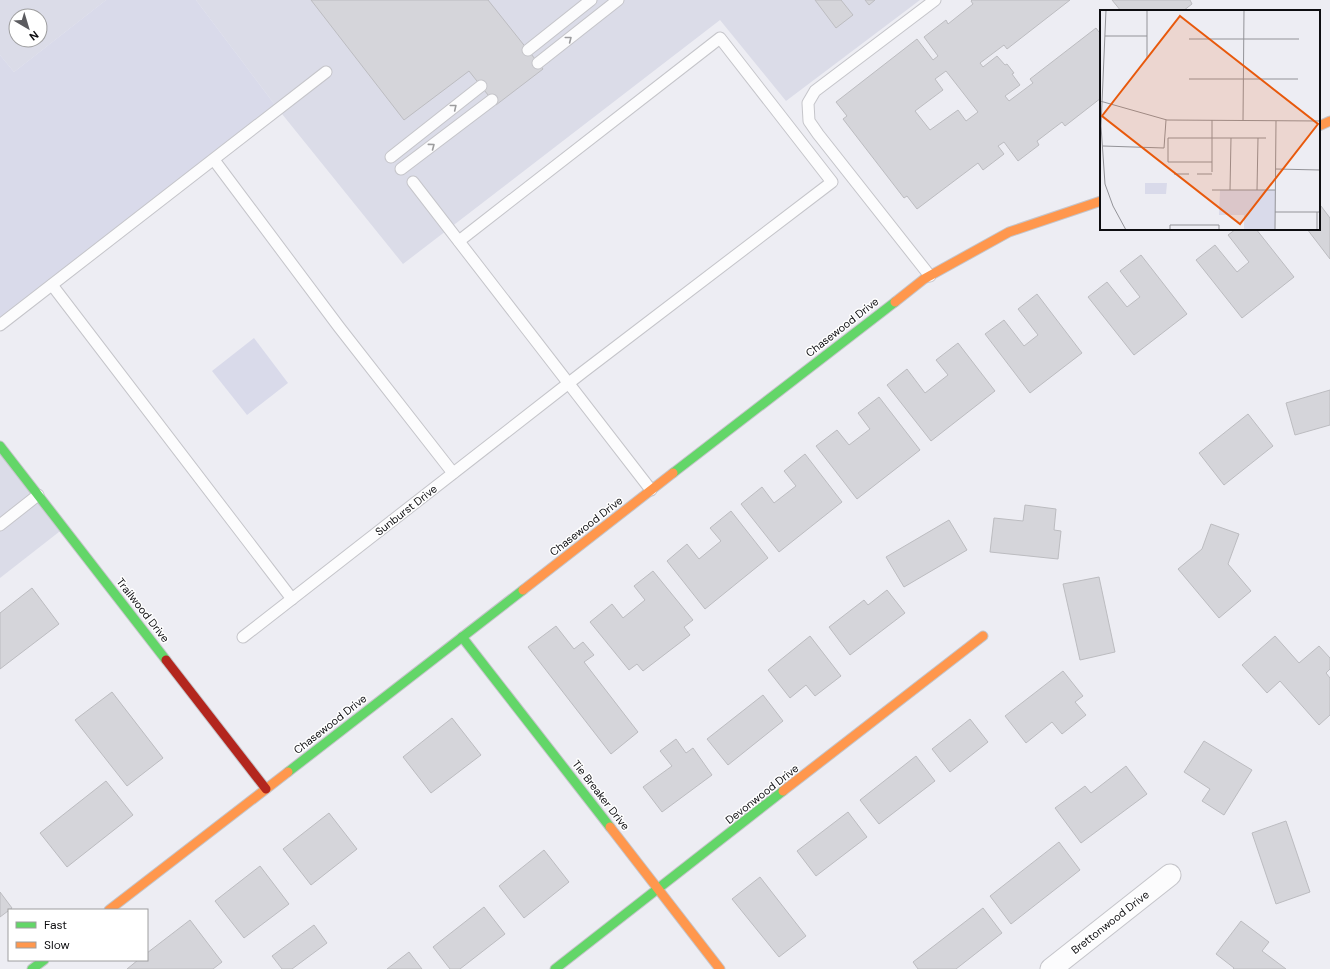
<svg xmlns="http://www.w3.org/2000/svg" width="1330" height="969" viewBox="0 0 1330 969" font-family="'DM Sans',sans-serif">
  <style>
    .built { fill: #dbdce8; fill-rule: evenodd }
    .green { fill: #d9daea }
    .building { fill: #d5d5da; stroke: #bcbcc0; fill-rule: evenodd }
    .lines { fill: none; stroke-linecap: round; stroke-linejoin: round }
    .lane-casing { stroke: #c5c5ca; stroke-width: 13 }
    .street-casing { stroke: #c5c5ca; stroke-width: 23 }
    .fast-casing { stroke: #c5c5ca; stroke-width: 11 }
    .slow-casing { stroke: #c5c5ca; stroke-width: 11 }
    .jam-casing { stroke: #c5c5ca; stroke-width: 11 }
    .lane { stroke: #fcfcfd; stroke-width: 11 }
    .street { stroke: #fcfcfd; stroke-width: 21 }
    .fast { stroke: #63d668; stroke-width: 9 }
    .slow { stroke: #ff974d; stroke-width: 9 }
    .jam { stroke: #b3261e; stroke-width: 9 }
    .oneway { stroke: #9c9c9e }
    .labels { text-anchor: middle; stroke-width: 3; stroke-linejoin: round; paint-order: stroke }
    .street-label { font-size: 11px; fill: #0d0d10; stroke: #fff }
    .inset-road { fill: none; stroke: #939398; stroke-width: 1 }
    .view { fill: #e8590c; fill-opacity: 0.15; stroke: #e8590c; stroke-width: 2 }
    .inset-edge { fill: none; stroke: #0d0d10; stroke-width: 2 }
  </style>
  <rect width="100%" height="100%" fill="#ededf3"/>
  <g class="built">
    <path d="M0 0H106L14 72 0 55ZM16 16H40V40H16Z"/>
    <polygon points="196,0 920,0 786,101 720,20 403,264 278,109"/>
    <polygon points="0,446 64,528 0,578"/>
  </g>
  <g class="green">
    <polygon points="106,0 196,0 278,109 0,325 0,55 14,72"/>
    <polygon points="254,338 288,383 247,415 212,371"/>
  </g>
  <g class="building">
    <polygon points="311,0 488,0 543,69 496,105 469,71 404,120"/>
    <polygon points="815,0 841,0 853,15 836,28"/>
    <polygon points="865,0 875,0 869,5"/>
    <path d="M972 0H1070L1007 49 1004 45 980 63 983 67 997 56 1005 65 1007 64 1014 73 1012 74 1020 85 1005 96 1009 101 1033 83 1030 79 1096 28 1099 32 1101 30V98L1065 126 1062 122 1037 141 1039 145 1018 161 1004 142 998 146 1004 154 983 170 978 163 917 209 907 196 904 198 843 119 847 116 836 102 917 39 933 60 938 56 924 37 946 20 948 24 973 4 971 1ZM946 71 978 112 966 121 958 110 930 130 915 111 943 90 935 79Z"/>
    <polygon points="1112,0 1190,0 1192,4 1183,11 1121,11"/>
    <polygon points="1321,206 1330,218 1330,259 1307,229 1319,229 1319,208"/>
    <polygon points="1236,229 1256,229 1294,277 1242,318 1196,260 1215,245 1237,272 1249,262 1228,235"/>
    <polygon points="1141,255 1187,314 1134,355 1088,297 1107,282 1127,307 1140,297 1120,271"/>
    <polygon points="1037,294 1082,353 1030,393 985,334 1004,320 1024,346 1038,335 1018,309"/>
    <polygon points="958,343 995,391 931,441 887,385 907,369 925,393 948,375 936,360"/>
    <polygon points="1330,390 1330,425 1295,435 1286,403"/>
    <polygon points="879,397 920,450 857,499 816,446 837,430 849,445 870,429 858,413"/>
    <polygon points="1248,414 1273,446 1224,485 1199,453"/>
    <polygon points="805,454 842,502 779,552 741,504 762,487 774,503 796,486 784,471"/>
    <polygon points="1025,505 1056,509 1054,530 1061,531 1058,559 990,552 994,518 1023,521"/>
    <polygon points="731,511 768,558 705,609 667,561 687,544 699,559 721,541 710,528"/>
    <polygon points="949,520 967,550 904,587 886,557"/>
    <polygon points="1211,524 1239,534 1228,564 1251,591 1219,618 1178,569 1202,549"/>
    <polygon points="653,571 693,620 684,627 690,635 643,671 637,664 629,670 590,622 612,604 623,618 645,600 634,586"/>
    <polygon points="1099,577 1115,652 1080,660 1063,584"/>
    <polygon points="32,588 59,624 0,669 0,613"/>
    <polygon points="887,590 905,613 850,655 829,627 864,600 868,605"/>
    <polygon points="556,626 574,649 583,642 594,655 584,662 638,732 611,754 528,647"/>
    <polygon points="810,636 841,676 815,696 806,685 790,698 768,670"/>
    <polygon points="1275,636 1299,663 1319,646 1330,658 1330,669 1326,673 1330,678 1330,715 1319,725 1280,681 1267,693 1242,665"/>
    <polygon points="1063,671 1083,696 1075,702 1086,715 1062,734 1052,722 1026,743 1005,716"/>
    <polygon points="112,692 163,758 127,786 75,720"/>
    <polygon points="763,695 783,721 728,765 707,739"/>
    <polygon points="452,718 481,755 431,793 403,757"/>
    <polygon points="970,719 988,742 950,772 932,749"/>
    <polygon points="676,739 686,753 693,748 712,775 662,812 643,787 672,766 660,751"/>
    <polygon points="1204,741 1252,770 1224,815 1202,801 1210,789 1184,772"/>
    <polygon points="916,756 935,781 879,824 860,800"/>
    <polygon points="1126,766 1147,794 1081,843 1055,808 1085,786 1091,793"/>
    <polygon points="106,781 133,815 67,867 40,833"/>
    <polygon points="848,812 867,837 816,876 797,851"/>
    <polygon points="329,813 357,849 311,885 283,849"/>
    <polygon points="1286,821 1310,892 1276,904 1252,833"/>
    <polygon points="1059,842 1080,870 1011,924 990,896"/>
    <polygon points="544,850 569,882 524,918 499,886"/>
    <polygon points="260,866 289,904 244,938 215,901"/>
    <polygon points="760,877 806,936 779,957 732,899"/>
    <polygon points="0,892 12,908 0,917"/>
    <polygon points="484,907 505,934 460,969 450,969 433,947"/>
    <polygon points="983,908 1002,933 956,969 918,969 913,962"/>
    <polygon points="190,920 222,962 213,969 127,969 138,960 147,960 147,953"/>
    <polygon points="1241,921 1269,942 1262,951 1286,969 1233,969 1234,968 1216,954"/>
    <polygon points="314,925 327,943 292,969 282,969 272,956"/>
    <polygon points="409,952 422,969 387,969"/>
  </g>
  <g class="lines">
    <defs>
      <g id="lane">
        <polyline points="528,50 591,0"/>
        <polyline points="538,63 618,0"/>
        <polyline points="391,157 481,86"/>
        <polyline points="214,160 339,327 453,473"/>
        <polyline points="401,169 492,100"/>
        <polyline points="413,182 651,490"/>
        <polyline points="930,276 818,134 809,121 808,103 815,91 935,0"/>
        <polyline points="52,285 292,599"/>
        <polyline points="0,325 326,72"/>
        <polyline points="0,525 38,495"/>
        <polyline points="243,637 583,372 832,182 720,38 459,241"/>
      </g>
      <polyline id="street" points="1051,969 1170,875"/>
      <g id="fast">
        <polyline points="0,446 166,660"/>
        <polyline points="673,473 895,302"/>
        <polyline points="462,637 610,827"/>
        <polyline points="288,772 523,590"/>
        <polyline points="32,969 44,960"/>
        <polyline points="555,969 783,791"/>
      </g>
      <g id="slow">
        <polyline points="1319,126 1330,121"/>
        <polyline points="895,302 924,279 1009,232 1101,201"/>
        <polyline points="523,590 673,473"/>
        <polyline points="783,791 983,636"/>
        <polyline points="610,827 720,969"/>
        <polyline points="109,910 288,772"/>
      </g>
      <polyline id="jam" points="166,660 266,789"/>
    </defs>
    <use href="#lane" class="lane-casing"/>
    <use href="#street" class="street-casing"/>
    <use href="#fast" class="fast-casing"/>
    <use href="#slow" class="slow-casing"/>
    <use href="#jam" class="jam-casing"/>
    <use href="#lane" class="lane"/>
    <use href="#street" class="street"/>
    <use href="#fast" class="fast"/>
    <use href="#slow" class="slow"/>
    <use href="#jam" class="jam"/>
  </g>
  <defs><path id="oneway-chevron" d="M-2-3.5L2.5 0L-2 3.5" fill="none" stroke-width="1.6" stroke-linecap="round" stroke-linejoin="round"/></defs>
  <g class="oneway">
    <use href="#oneway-chevron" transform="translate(569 39) rotate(-38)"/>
    <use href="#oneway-chevron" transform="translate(454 107) rotate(-39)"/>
    <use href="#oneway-chevron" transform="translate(432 146) rotate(-37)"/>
  </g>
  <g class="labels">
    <g class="street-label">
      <text transform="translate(842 327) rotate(-38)" y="4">Chasewood Drive</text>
      <text transform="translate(406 510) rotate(-38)" y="4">Sunburst Drive</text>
      <text transform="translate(586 526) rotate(-38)" y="4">Chasewood Drive</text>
      <text transform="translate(143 610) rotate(52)" y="4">Trailwood Drive</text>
      <text transform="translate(330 724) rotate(-38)" y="4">Chasewood Drive</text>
      <text transform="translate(762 794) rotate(-38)" y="4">Devonwood Drive</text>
      <text transform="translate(601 795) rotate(52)" y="4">Tie Breaker Drive</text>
      <text transform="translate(1110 922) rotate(-38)" y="4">Brettonwood Drive</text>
    </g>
  </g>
  <g transform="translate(1100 10)">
    <rect width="220" height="220" fill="#ededf3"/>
    <path d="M45 173H67L66 184H45ZM120 180H175V220H144V205H119Z" fill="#d9daea"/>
    <path class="inset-road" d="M6 0 1 116 5 174 13 196 26 220M5 26H47M89 29H199M47 48V0M89 69H198M0 91 67 110 220 111M143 111 144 0M3 136 64 138 66 110M112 152H68V128H166M176 159 220 160M112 162V110M74 164H89M97 164H112M112 180H175M130 180 131 128M157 180 158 128M175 202H220M70 220V215H119V220M175 220 176 111M217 220V202"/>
    <path class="view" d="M80 6 218 114 140 214 2 106Z"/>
    <rect width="220" height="220" class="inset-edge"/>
  </g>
  <rect x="8" y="909" width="140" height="52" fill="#ffffff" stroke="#9e9e9f"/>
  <rect x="16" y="922" width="20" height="6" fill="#63d668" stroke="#9e9e9f"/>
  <text x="44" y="929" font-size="12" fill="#0d0d10">Fast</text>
  <rect x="16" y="942" width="20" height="6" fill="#ff974d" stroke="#9e9e9f"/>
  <text x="44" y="949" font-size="12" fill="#0d0d10">Slow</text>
  <g transform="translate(28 28) rotate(142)"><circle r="19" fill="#ffffff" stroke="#9e9e9f"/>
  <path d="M0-3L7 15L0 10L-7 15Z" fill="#5b5b5f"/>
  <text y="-6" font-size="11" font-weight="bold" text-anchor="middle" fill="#0d0d10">N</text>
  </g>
</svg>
